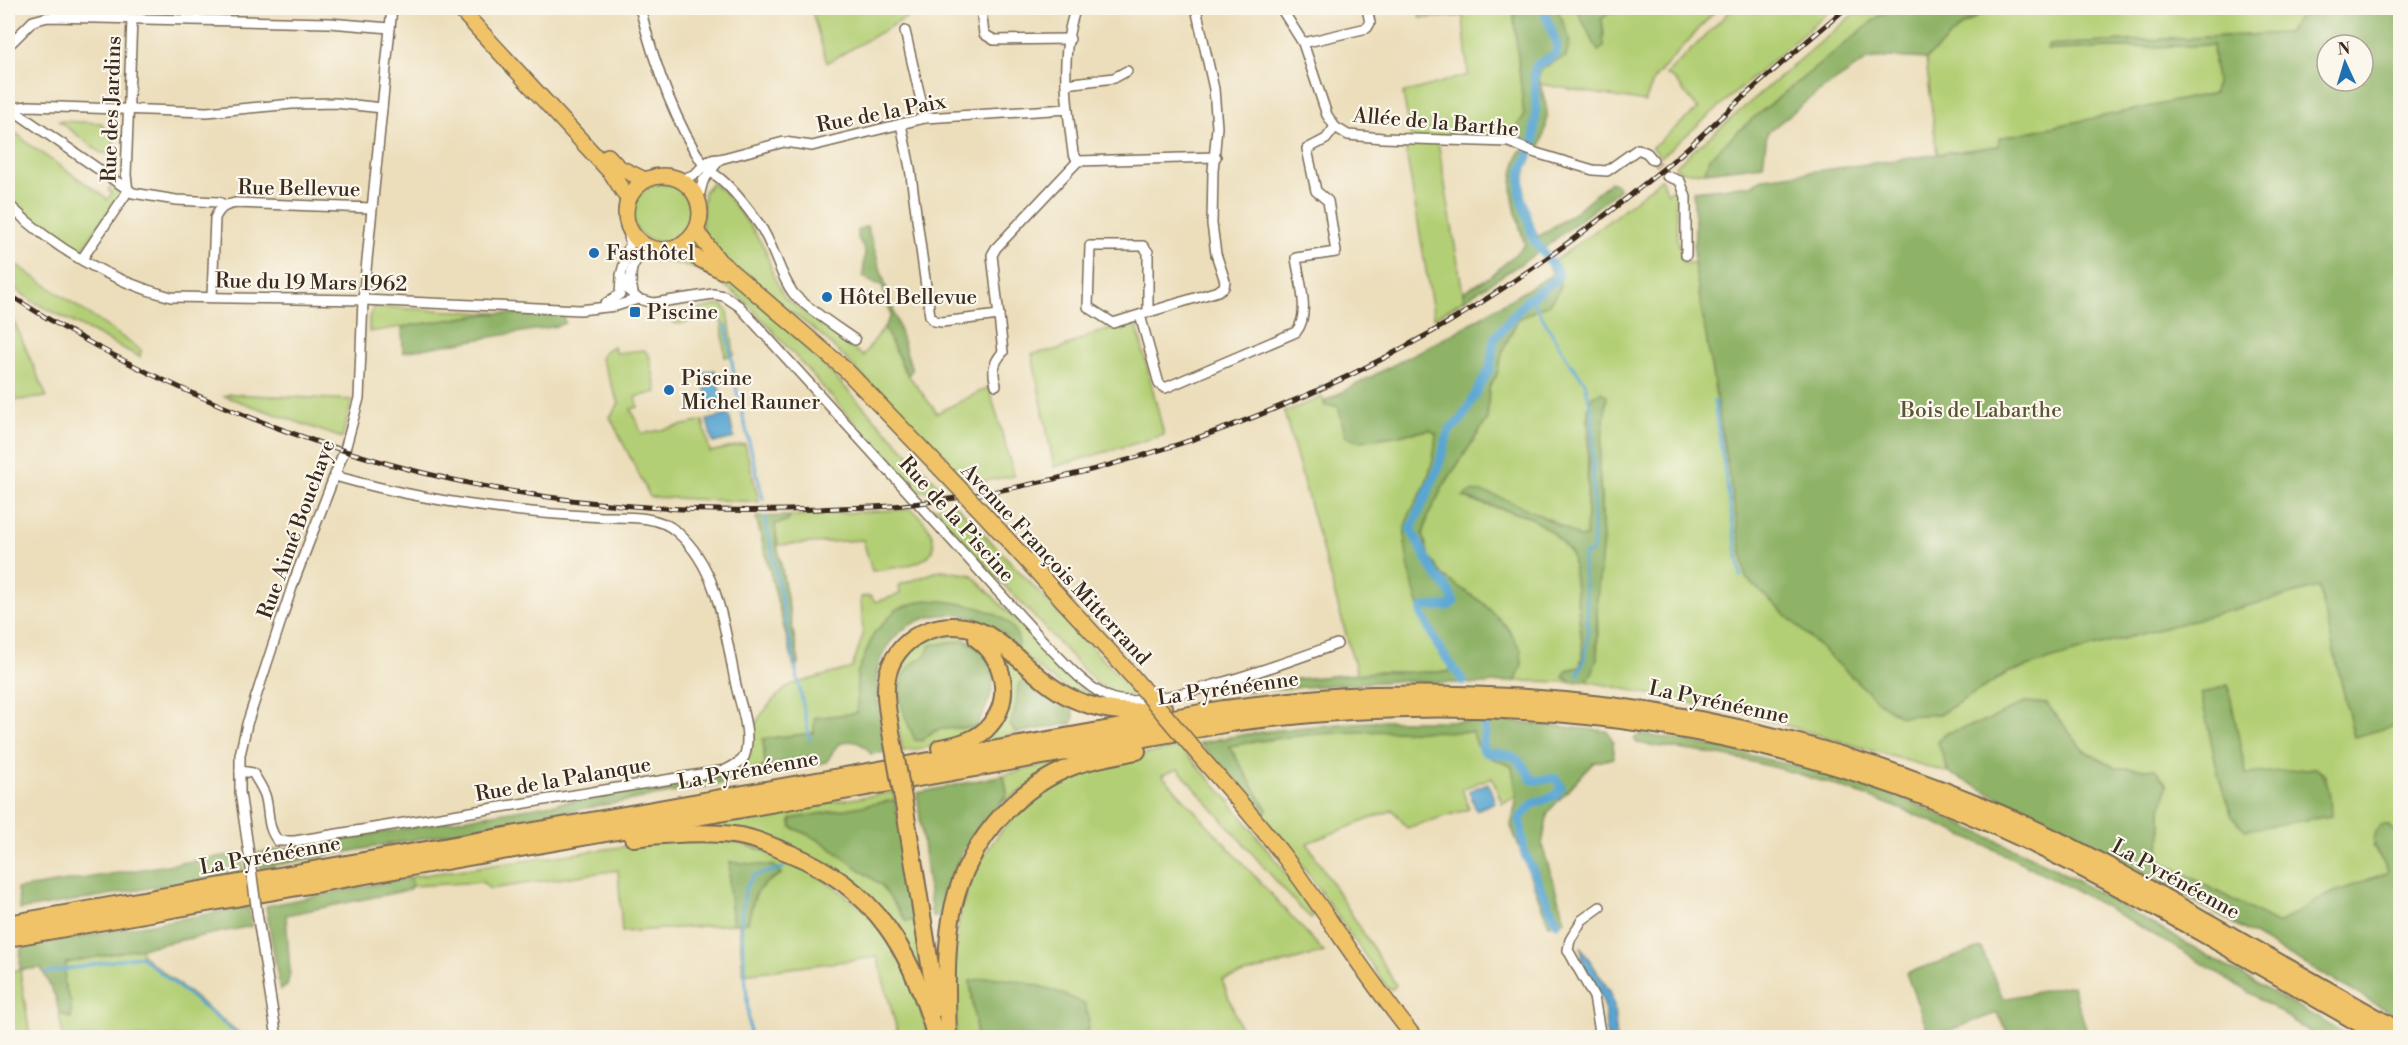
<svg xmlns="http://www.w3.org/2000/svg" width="2408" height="1045" viewBox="0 0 2408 1045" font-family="'Libre Bodoni',serif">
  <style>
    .green { fill: #b3cf75; stroke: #777c4a; stroke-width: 1.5; fill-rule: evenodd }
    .forest { fill: #8eb266; stroke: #646e42; stroke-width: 1.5; fill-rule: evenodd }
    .water { fill: #59a6d2; stroke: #4a6878; stroke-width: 1.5 }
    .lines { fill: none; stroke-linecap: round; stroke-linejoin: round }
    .stream { stroke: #59a6d2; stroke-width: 3 }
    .canal { stroke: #59a6d2; stroke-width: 9 }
    .minor-tunnel { stroke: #c9ba9c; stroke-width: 9; stroke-dasharray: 9 4.5; stroke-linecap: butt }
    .minor-casing { stroke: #796955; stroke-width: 12 }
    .primary-casing { stroke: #796955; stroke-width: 18 }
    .motorway-casing { stroke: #796955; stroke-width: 20 }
    .minor { stroke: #fff; stroke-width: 9 }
    .primary { stroke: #f0c369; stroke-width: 15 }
    .motorway { stroke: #f0c369; stroke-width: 16 }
    .rail-casing { stroke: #3b2a1e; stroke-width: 5 }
    .rail { stroke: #fbf7ec; stroke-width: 3; stroke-dasharray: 9; stroke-linecap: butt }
    .minor-bridge-casing { stroke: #796955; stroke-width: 12; stroke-linecap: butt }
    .primary-bridge-casing { stroke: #796955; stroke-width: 18; stroke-linecap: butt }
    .motorway-bridge-casing { stroke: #796955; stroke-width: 20; stroke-linecap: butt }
    .minor-bridge { stroke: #fff; stroke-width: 9 }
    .primary-bridge { stroke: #f0c369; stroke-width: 15 }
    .motorway-bridge { stroke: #f0c369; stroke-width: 16 }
    .poi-dot { fill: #1f6fb2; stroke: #fbf7ec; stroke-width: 2 }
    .labels { text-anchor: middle; stroke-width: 4.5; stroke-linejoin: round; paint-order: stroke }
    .street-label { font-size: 21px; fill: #3b2a1e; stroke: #fbf7ec }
    .poi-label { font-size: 21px; fill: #3b2a1e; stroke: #fbf7ec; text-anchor: start }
    .park-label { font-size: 21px; fill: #595334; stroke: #fbf7ec }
  </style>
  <rect width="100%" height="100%" fill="#fbf7ec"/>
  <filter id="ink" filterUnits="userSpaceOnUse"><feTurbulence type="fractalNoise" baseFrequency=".0167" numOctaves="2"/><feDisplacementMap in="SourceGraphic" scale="12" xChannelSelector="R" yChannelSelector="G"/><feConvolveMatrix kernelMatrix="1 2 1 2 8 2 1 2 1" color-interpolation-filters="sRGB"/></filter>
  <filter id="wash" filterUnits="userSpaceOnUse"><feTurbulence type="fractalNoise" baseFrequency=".008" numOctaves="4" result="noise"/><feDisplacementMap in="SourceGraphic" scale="24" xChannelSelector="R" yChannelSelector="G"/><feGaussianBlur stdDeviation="1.35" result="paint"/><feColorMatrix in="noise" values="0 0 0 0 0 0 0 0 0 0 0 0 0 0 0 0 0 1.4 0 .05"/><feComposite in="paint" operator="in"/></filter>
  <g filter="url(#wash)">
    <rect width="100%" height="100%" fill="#ecdebb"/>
    <g class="green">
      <polygon points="811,8 923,8 827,63"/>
      <polygon points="1418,8 1513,8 1524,117 1507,137 1437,136 1464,300 1434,318 1405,145 1412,143 1403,93 1468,75 1463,16 1420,18"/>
      <path d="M1557 8H1576L1598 50 1604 35 1602 19 1610 12 1681 8 1714 12 1654 79 1645 102 1540 84C1540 84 1539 75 1539 74 1539 70 1565 45 1570 39Z"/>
      <polygon points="1733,8 1833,8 1661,157 1652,147 1698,109 1675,80 1666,75"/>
      <polygon points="1861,8 1889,8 1751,120 1709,158 1705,172 1681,172 1675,166"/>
      <polygon points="1990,8 2306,8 2287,33 2048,45 2048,50 2213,45 2216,84 2214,93 1999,138 1999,146 1937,154 1926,59 1963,25"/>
      <polygon points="59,121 102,123 104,129 114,129 114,154 101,153"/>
      <polygon points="8,128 8,130 17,134 31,146 104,196 107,200 112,193 108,190 112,184 118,188 119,196 82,250 71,250 8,199"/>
      <path d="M1661 179 1668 193 1675 187 1685 194 1676 195 1677 238 1684 263H1694L1746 578 1880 703 1900 716 1940 714 2007 673 2103 644 2319 586 2354 737 2400 724V838L2388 825 2373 846 2389 872 2327 895 2278 924 2160 861 2161 810 2167 785 2155 769 2115 768 2083 750 2047 704 2025 702 1989 720 1947 733 1938 742 1949 773 1751 715 1739 709 1726 710 1586 681C1603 659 1597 627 1597 601 1598 580 1602 561 1602 541 1604 496 1597 451 1588 407L1587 535 1581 538 1551 520 1487 493 1472 501 1532 518 1555 535 1572 555 1583 652 1580 667 1567 670 1564 678 1572 682 1516 681 1522 664 1483 603 1444 577 1429 557 1423 535 1429 514 1444 485 1487 420 1489 388 1497 374 1503 350 1518 319 1549 304 1553 274 1548 266 1614 217ZM2227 685 2246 775 2316 768 2325 775 2329 792 2232 816 2219 778 2202 695Z"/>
      <polygon points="712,183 724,192 751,227 765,249 773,275 785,298 863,356 884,327 903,368 937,413 989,387 1014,476 966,484 855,368 821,335 742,274 708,243 702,228 704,192"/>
      <circle cx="661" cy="213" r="29"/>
      <path d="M654 257 675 258 702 266 736 285 792 332 942 489 917 492 753 309C721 280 697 262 653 261Z"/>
      <polygon points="8,259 141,350 140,357 34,302 8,284"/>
      <polygon points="717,305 723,305 728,312 734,354 725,357 722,322 714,317 679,324 673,323 672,316"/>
      <polygon points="374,307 493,313 369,332 369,317"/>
      <polygon points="8,316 13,319 47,397 8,401"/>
      <polygon points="1136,322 1164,435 1054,467 1032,354 1060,349 1090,335"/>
      <polygon points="613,346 616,353 644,350 649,355 657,392 636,397 638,407 631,409 642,434 703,421 710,452 745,444 759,502 650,497 610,417 619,403 601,359 603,352"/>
      <polygon points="230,394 352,400 342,438 224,396"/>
      <polygon points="1322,397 1325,406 1337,406 1377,439 1430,430 1436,434 1434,459 1405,543 1419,602 1428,628 1451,658 1453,666 1448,672 1357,674 1284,412"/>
      <path d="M956 505 1136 694C1122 700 1109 691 1097 684L932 508Z"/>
      <path d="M912 509C918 515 927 523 930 531 948 566 893 568 872 571L863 540 778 545 775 524 788 521 790 516Z"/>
      <path d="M941 570 972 575 1089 696C1066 696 1032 662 1014 647L1009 626 925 600 857 674V713L815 718 814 733 763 739 765 767 741 773 750 755 751 739 756 722 772 701 790 685 852 668 863 635 861 597 870 596 876 602 900 594 899 585Z"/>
      <path d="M950 636 962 637 976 644C936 635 942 649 914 663L929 736C939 725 961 729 976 727 958 746 927 747 903 751 892 702 881 640 950 636Z"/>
      <path d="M1011 661 1041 686C1025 698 1010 706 1013 729L1018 733 978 744 988 734 1005 666Z"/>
      <path d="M1404 730 1472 732C1476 738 1475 745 1480 750 1488 760 1502 760 1512 767L1517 797 1502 803 1492 777 1462 789 1469 809 1407 828 1393 810 1307 843 1396 985 1393 989H1388L1291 849 1262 816 1267 810 1229 746 1315 733Z"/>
      <path d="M1180 747 1227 798 1278 863 1314 915 1311 918 1299 907 1178 769 1162 775 1324 952 1222 980 1244 1037H1081L1087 1032 1089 1018 1084 1004 970 981 977 1037H956C954 995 952 952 961 910 973 858 1017 801 1066 779 1102 762 1141 755 1180 747Z"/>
      <polygon points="1064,760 1066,765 1001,803 1007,793 1004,775"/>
      <polygon points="893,792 895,800 791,819 791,827 821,841 881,885 906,921 916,920 921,967 918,968 839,876 691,825"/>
      <path d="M670 840 736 842 791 860 832 885 866 911 892 943 913 984 929 1037H899L877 957 743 974 739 923 748 922C753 896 756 886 781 874L730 862 729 888 733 924 622 932 618 870 490 889 482 882 412 886 410 877Z"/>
      <polygon points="141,947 142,955 244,1037 63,1037 59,1013 71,1018 71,1003 64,983 66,963"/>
      <polygon points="20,970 30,1037 12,1037 8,1006 8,971"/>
    </g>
    <g class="forest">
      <path d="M1513 8H1557L1570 40 1566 57C1524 72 1542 77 1547 112 1548 125 1543 138 1539 150L1507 137 1524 117Z"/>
      <polygon points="1576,8 1716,8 1714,12 1681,8 1610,12 1602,19 1604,47 1598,51"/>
      <polygon points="1889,8 1990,8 1963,25 1926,59 1891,57 1867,60 1813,96 1767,133 1763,165 1705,172 1709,158 1751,120"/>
      <path d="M2306 8H2400V724L2354 737 2319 587 2103 644 2007 673 1940 714 1900 716 1880 703 1746 578 1694 263 1695 220 1693 191 1751 185 1765 178 1998 146 1999 138 2214 93 2216 84 2213 45 2047 50 2048 45 2287 33ZM2327 45H2363V81H2327Z"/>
      <path d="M1521 150 1531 157C1517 190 1525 206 1538 237L1570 216 1610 182 1618 185 1619 190 1539 252 1464 300 1463 292 1490 277 1525 245C1515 210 1504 184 1521 150Z"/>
      <polygon points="867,226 912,370 908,375 884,327 891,316 882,285 871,282 863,276 865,251 858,238 858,230"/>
      <path d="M1553 274 1560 282V289L1549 304 1518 319 1503 350 1497 374 1489 388 1487 420 1444 485 1429 514 1423 534 1429 557 1444 577 1483 603 1507 627 1521 650 1522 664 1516 681 1483 684 1396 681 1245 691 1242 686 1249 683 1378 672H1448L1453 667C1450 651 1436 642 1428 628 1416 606 1404 556 1405 530 1406 514 1420 498 1426 483 1432 467 1435 451 1436 434L1430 430 1361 441 1346 437 1338 406H1325V401L1456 332Z"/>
      <polygon points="493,313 563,315 565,323 557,326 403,352 402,327"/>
      <path d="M1601 392 1607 396 1599 466 1603 540 1597 597V659L1592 674 1586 681 1572 682 1563 677 1567 670 1580 667 1583 652 1572 555 1555 535 1532 518 1463 497C1465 496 1467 493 1470 492 1490 486 1563 527 1581 538L1586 536 1590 428 1588 407 1592 396Z"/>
      <polygon points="790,516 788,521 775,524 776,538 799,663 794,667 756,517"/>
      <path d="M925 600C953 601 1015 607 1019 644L1014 647C1003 636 987 622 972 618 931 605 883 629 877 674 875 691 883 733 885 752L871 754C864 743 849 736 837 746 833 750 830 758 826 762L815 764 812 757 771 764 768 775 260 868 257 853 757 770 765 766 763 739 814 733V718L857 713V674L874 633 897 609Z"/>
      <path d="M963 641C975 644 978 647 986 656 1002 678 988 706 976 727L941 729 933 731 922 741 915 740C905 717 889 686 912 665 921 656 926 659 930 645Z"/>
      <path d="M1024 680C1039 679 1058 695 1071 703L1074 717 1072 723 1018 733 1010 726 1016 705 1018 685Z"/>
      <path d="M2228 685 2246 774 2316 768C2331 780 2330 798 2331 816L2245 830 2232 816 2219 778 2201 694Z"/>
      <path d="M2025 702 2047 704 2083 750 2115 768 2155 769 2167 785 2161 810 2160 861 2278 924 2327 895 2389 872C2380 854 2366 845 2380 825H2388L2400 838V1018L2091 843 1949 773 1938 742 1947 733 1989 720Z"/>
      <path d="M1383 721H1503L1607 731 1613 741 1614 758 1593 763 1548 812 1542 845 1565 921 1549 925 1511 826 1517 797 1512 767C1502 760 1488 760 1480 750 1475 745 1476 738 1472 732 1390 730 1309 730 1229 746L1267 810 1262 816 1199 743C1259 730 1321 725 1383 721Z"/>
      <path d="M1641 734 1712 746 1820 772 1915 803 2047 864 2351 1037H2318C2146 924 1947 806 1744 760 1709 752 1672 749 1637 743L1634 739Z"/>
      <path d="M1004 775 1007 794C999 806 988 815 979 826 957 855 948 882 944 918L932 917 917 793Z"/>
      <polygon points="895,800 916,920 906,921 881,885 821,841 791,827 791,819"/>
      <polygon points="242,853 244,872 20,910 17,889"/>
      <path d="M730 862 775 866 781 874C755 887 754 894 748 922L733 924 729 888Z"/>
      <polygon points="410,877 412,886 408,890 286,915 290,972 287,986 280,990 266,906"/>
      <polygon points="248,907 252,926 66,963 64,983 71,1003 71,1018 59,1013 56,998 41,968 20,970 21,947"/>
      <polygon points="1981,948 2003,999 2072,985 2089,1037 2011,1037 1997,1013 1930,1037 1906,973"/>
      <path d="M990 977C1022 980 1056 989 1084 1004L1089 1018 1087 1032 1081 1038 977 1037 970 981Z"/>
    </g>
    <g class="water">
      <polygon points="715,370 724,409 711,412 701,373"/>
      <polygon points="729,415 734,438 713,443 707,420"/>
      <polygon points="1488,783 1495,802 1476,810 1469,791"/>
      <polygon points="1581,947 1611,993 1614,1006 1616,1037 1607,1037 1604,1003 1583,964"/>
    </g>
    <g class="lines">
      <g class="stream">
        <path d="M1531 298 1569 362 1585 382 1593 418V548L1592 552 1584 555 1583 561C1585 597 1595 641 1578 675"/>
        <polyline points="726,325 737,392 763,499"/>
        <polyline points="1714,401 1741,576"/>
        <polyline points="765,517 810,740"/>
        <polyline points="46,973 140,956 242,1038"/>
        <polyline points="750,1038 741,919 745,889 753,876 783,868"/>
      </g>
      <g class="canal">
        <polyline points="1463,681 1438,646 1421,613 1424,607 1449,606 1454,602 1449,591 1433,571 1411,529 1437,471 1449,430 1461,420 1490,368 1494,339 1526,301 1555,280 1559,274 1534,240 1520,194 1521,173 1534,142 1536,105 1534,73 1537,65 1556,54 1557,45 1543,8"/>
        <path d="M1485 723V733L1482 748 1486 753C1514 754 1518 755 1532 780 1541 782 1547 777 1557 779L1561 787 1556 795 1533 804 1520 818 1524 852 1557 923"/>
      </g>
    </g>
  </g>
  <g filter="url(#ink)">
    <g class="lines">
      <polyline class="minor-tunnel" points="1653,160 1667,176"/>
      <defs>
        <g id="minor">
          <path d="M640 8C653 59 673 119 703 164 709 172 717 175 724 182 736 193 749 210 759 224 774 245 778 272 793 293 802 305 841 330 855 340"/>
          <polyline points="981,8 984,34 994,40 1070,39"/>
          <path d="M1076 8C1059 53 1067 106 1073 153L1078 161"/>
          <polyline points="1281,8 1303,43 1327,115 1335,127 1348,135 1383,138 1509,142 1536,153 1593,170 1607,171 1638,149 1647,153 1653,160"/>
          <polyline points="905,31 925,118"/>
          <polyline points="8,43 12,42 33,21 48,17 329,23 390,28"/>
          <polyline points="1303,43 1367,28 1370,23 1367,8"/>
          <polyline points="1066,84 1114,78 1127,71"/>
          <polyline points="8,106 12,108 29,106 207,112 292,104 336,103 382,108"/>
          <polyline points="10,108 133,193 176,200 218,202 225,205"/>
          <polyline points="901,124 910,168 930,316 934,321 942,322 999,315"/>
          <polyline points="1667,176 1680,181 1686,197 1686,255"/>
          <path d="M681 180C685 178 691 176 695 174 704 167 706 158 720 159L784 142 812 146 925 118 1068 109"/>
          <polyline points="698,200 703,181 720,159"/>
          <path d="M8 204C53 248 110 281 171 297L363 300 580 310 616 306 638 299"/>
          <path d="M628 228 630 243 621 275 628 290 638 299 654 303 713 294 724 296 739 306 1045 643C1065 662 1085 688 1111 698 1151 713 1293 660 1337 644"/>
          <polyline points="82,259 128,191 126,175 132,19"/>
          <path d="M633 293C628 270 631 260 651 249"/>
          <path d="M212 297 215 218C220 207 225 205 236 203L372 208"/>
          <polyline points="605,304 620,294 621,278"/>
          <polyline points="1148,312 1148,252 1143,246 1090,246 1088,307 1113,323 1218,291 1224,287 1225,281 1216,254 1212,224 1213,171 1217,127 1214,89 1196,8"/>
          <path d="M1140 315 1159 384 1165 388 1296 332C1311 314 1299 280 1296 258L1336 252 1328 201 1316 191 1307 149 1326 139 1335 127"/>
          <path d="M996 385C992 371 993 363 1003 352L992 255 996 248 1078 161 1216 157"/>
          <path d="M240 771 253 773C257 780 262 787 265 795 270 811 266 827 278 841H295L726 770C732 766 741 763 744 757 752 737 742 709 737 690 725 636 721 570 677 532 659 515 626 517 603 517 512 513 422 501 335 476"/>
          <polyline points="248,847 240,792 240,755 247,724 294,581 346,446 359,398 363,300 392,8"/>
          <polyline points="1600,907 1582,920 1570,940 1568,950 1594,997 1601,1038"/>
          <polyline points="257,913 277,1038"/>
        </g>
        <g id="primary">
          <polyline points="459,8 612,174 628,199"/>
          <polyline points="608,156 618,167 645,180"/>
          <circle cx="663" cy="213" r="37"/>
          <polyline points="696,231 719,261 846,370 940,468"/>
          <polyline points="677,247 722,271"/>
          <polyline points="983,513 1132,676"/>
          <path d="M1204 761C1232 793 1261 825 1286 859 1330 918 1368 981 1415 1038"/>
        </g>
        <g id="motorway">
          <path d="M891 732C888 713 883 692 888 673 899 631 951 614 988 635 1018 653 1039 683 1071 698 1101 712 1133 714 1164 709"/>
          <path d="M940 748C958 745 978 740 990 725 1013 699 1004 658 977 639"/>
          <polyline points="904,804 937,1008"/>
          <path d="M633 838C666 834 700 831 733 835 753 837 771 846 789 853 876 888 912 951 936 1038"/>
          <path d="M8 924 1224 709C1274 703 1324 696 1374 695 1604 689 1804 727 2015 820 2082 850 2146 887 2209 923 2273 959 2337 995 2400 1031"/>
          <path d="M8 938 1230 723C1502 686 1767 719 2017 836 2144 896 2264 969 2385 1038"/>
          <path d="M948 1038C947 998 945 958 951 919 962 849 1013 787 1079 764 1098 758 1118 755 1137 751"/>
        </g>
      </defs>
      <use href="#minor" class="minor-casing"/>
      <use href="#primary" class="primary-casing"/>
      <use href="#motorway" class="motorway-casing"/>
      <use href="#minor" class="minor"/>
      <use href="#primary" class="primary"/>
      <use href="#motorway" class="motorway"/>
      <defs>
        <path id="rail" d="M8 294C157 390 340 463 516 492 617 509 718 513 820 509 851 507 882 508 912 504 1089 483 1275 422 1430 333 1513 286 1590 229 1663 169 1687 150 1709 128 1731 108 1769 74 1807 41 1846 8"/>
      </defs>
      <use href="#rail" class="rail-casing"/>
      <use href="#rail" class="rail"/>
      <defs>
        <polyline id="minor-bridge" points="248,847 257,913"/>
        <g id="primary-bridge">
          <polyline points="940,468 983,513"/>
          <polyline points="1132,676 1204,761"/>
        </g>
        <polyline id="motorway-bridge" points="891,732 904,804"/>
      </defs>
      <use href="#minor-bridge" class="minor-bridge-casing"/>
      <use href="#primary-bridge" class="primary-bridge-casing"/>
      <use href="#motorway-bridge" class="motorway-bridge-casing"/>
      <use href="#minor-bridge" class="minor-bridge"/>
      <use href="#primary-bridge" class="primary-bridge"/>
      <use href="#motorway-bridge" class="motorway-bridge"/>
    </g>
  </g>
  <g class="poi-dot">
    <circle cx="594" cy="253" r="6"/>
    <circle cx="827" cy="297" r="6"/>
    <rect x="629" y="306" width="12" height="12" rx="3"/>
    <circle cx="669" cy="390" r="6"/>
  </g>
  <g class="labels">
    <g class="street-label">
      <text transform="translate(111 109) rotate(-88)" y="7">Rue des Jardins</text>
      <text transform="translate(881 113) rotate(-11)" y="7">Rue de la Paix</text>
      <text transform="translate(1436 122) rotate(5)" y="7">Allée de la Barthe</text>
      <text transform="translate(299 188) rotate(1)" y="7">Rue Bellevue</text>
      <text transform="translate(311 282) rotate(1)" y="7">Rue du 19 Mars 1962</text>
      <text transform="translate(957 519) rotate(48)" y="7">Rue de la Piscine</text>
      <text transform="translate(296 529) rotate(-70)" y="7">Rue Aimé Bouchaye</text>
      <text transform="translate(1056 564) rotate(47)" y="7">Avenue François Mitterrand</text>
      <text transform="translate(1228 688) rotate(-8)" y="7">La Pyrénéenne</text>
      <text transform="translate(1719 702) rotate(12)" y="7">La Pyrénéenne</text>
      <text transform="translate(748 770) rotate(-10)" y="7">La Pyrénéenne</text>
      <text transform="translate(563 779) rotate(-10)" y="7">Rue de la Palanque</text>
      <text transform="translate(270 855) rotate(-10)" y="7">La Pyrénéenne</text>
      <text transform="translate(2176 879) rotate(29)" y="7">La Pyrénéenne</text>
    </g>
    <g class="poi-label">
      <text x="606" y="260">Fasthôtel</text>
      <text x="839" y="304">Hôtel Bellevue</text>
      <text x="647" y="319">Piscine</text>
      <text x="681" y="385">Piscine<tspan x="681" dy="24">Michel Rauner</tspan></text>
    </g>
    <g class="park-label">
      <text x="1981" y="417">Bois de Labarthe</text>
    </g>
  </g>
  <rect width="2408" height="1045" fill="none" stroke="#fbf7ec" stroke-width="30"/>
  <g transform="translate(2345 63) rotate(356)"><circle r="28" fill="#fbf7ec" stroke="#aea59a" stroke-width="1.5"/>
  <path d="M0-4.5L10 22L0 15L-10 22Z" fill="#1f6fb2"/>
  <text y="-9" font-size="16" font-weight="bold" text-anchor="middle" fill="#3b2a1e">N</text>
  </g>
</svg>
